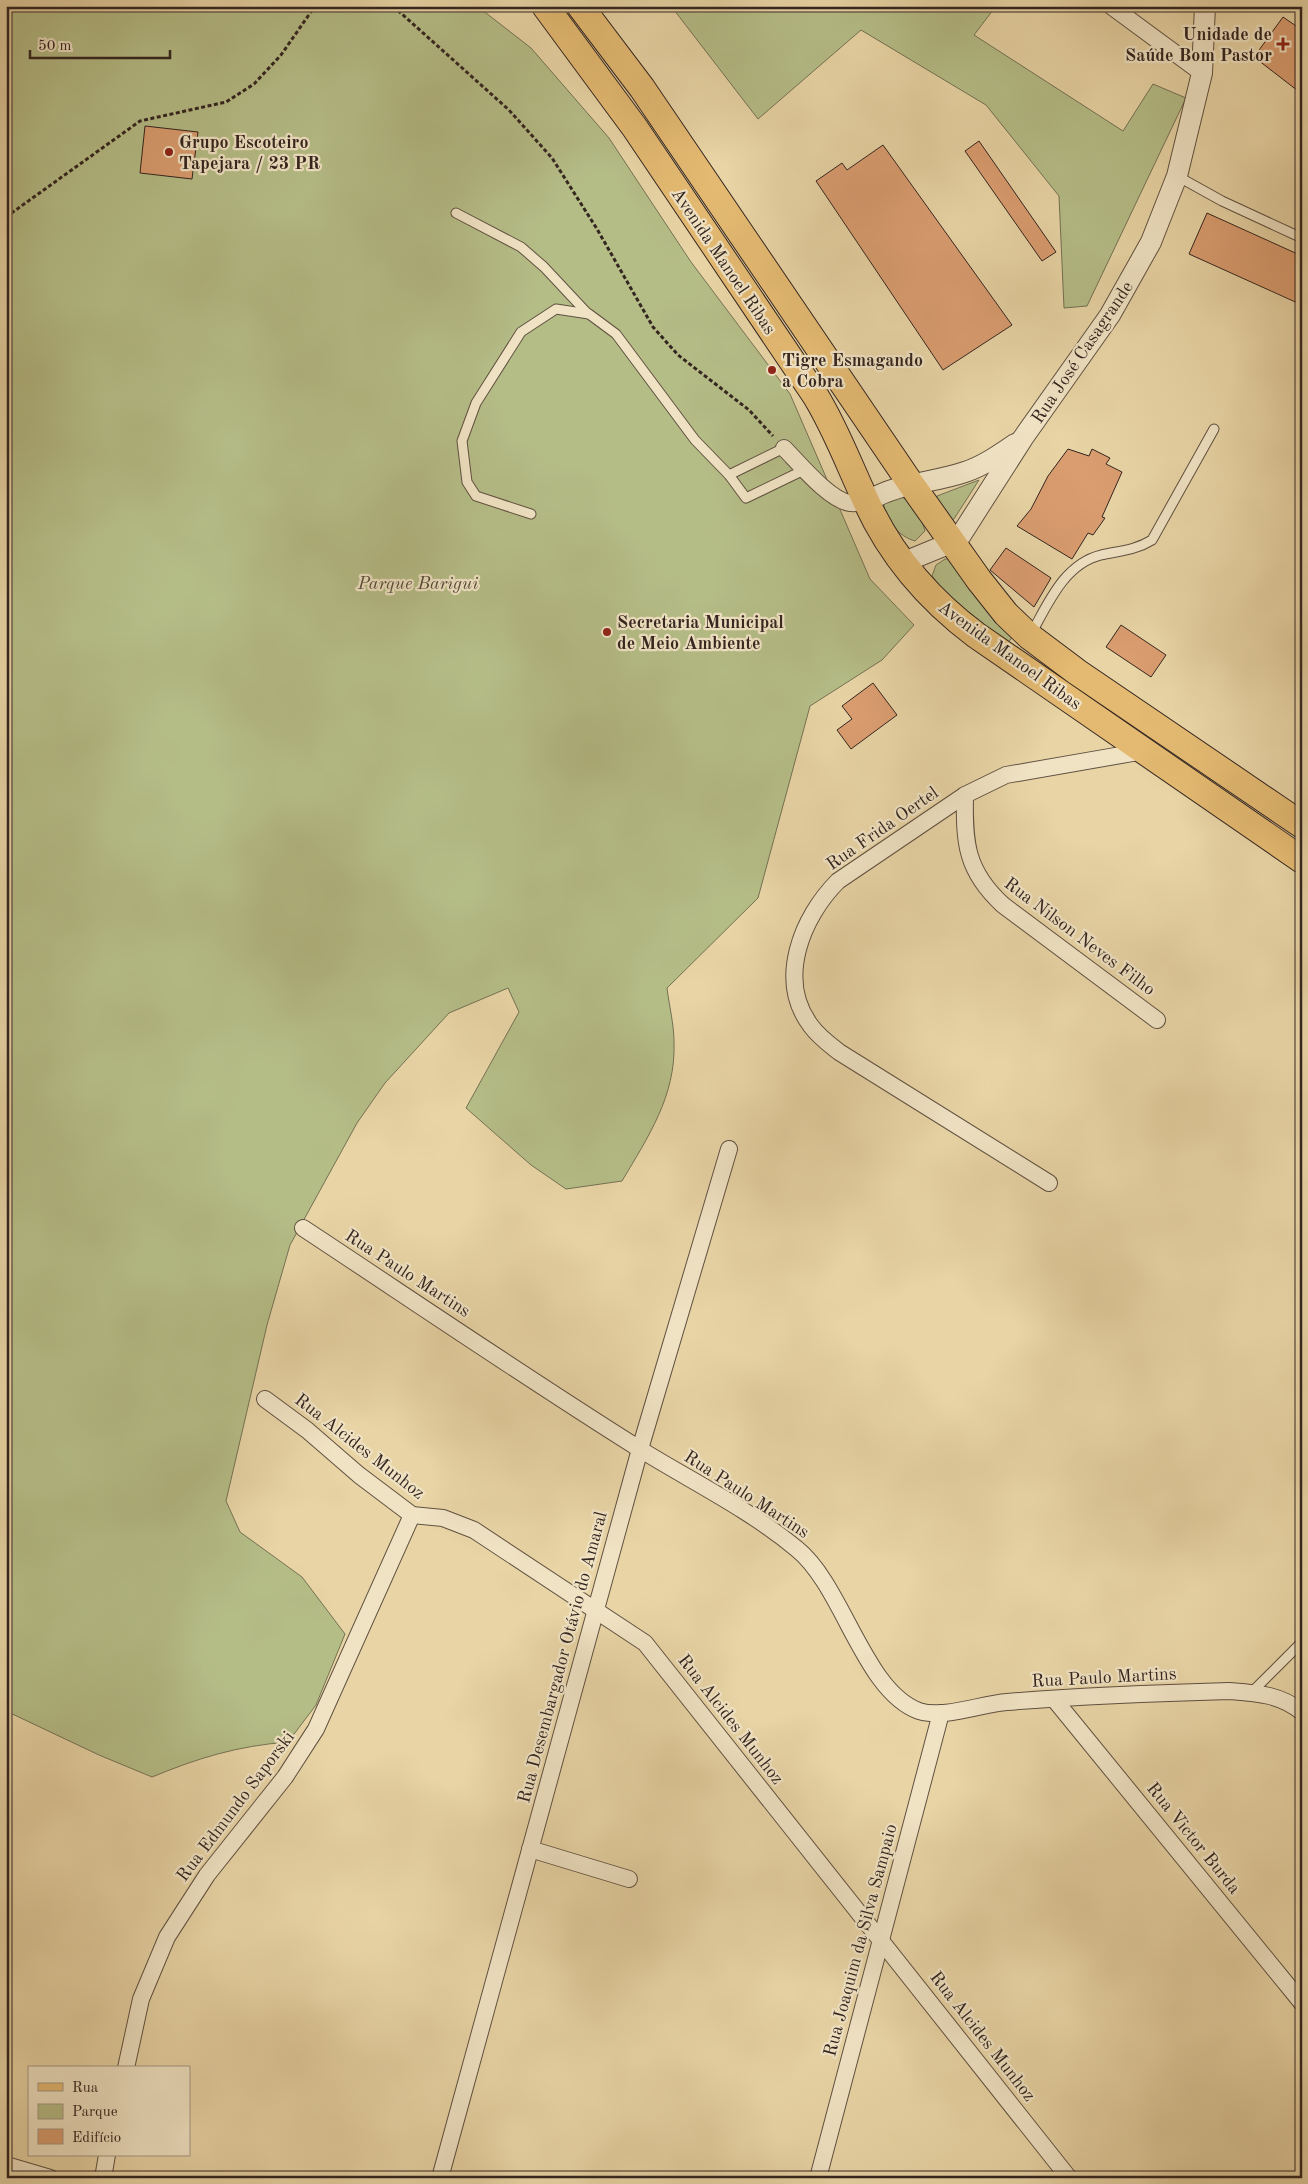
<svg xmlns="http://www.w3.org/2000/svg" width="1308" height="2184" viewBox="0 0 1308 2184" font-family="'Old Standard TT',serif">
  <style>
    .green { fill: #b5bd87; stroke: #747154 }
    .building { fill: #da9d70; stroke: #332520 }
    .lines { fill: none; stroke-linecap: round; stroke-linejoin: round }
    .service-casing { stroke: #605141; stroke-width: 11 }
    .minor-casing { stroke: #605141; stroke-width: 18 }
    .tertiary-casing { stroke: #605141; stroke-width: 22 }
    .primary-casing { stroke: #332520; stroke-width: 28 }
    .path { stroke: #332520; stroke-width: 3; stroke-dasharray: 4 2.5; stroke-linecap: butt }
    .service { stroke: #f0e3c4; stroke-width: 9 }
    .minor { stroke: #f0e3c4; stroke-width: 16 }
    .tertiary { stroke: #f0e3c4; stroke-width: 20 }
    .primary { stroke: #e4ba72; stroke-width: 26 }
    .poi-dot { fill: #8f2418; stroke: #f0e3c4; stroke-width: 2 }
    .labels { text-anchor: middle; stroke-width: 4.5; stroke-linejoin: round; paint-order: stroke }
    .poi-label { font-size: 18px; font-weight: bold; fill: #332520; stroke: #f0e3c4; text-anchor: start }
    .street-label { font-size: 18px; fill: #332520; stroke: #f0e3c4 }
    .park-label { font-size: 18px; font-style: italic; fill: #544b3a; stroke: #f0e3c4 }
  </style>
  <rect width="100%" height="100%" fill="#e8d4a5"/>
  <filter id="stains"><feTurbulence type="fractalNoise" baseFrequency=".004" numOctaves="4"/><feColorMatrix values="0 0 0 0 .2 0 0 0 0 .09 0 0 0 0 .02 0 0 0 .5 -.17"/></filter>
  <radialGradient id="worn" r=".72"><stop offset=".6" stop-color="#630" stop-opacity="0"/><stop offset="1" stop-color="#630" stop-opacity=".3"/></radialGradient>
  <g class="green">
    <path d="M6 6H477L531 48 609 138 691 262 790 394 870 579 914 625 882 660 810 706 758 898 667 988C669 1005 674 1024 674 1042 676 1096 648 1137 622 1181L566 1189 531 1165 466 1108 519 1012 508 988 449 1013 385 1083 357 1123 290 1245 267 1325 226 1501 240 1532 302 1577 345 1634 316 1705 288 1742C237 1746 198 1758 152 1777L99 1755 6 1711Z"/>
    <polygon points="671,6 996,6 974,35 1123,131 1153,84 1186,98 1087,306 1064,308 1059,196 986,105 861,30 758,119"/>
    <polygon points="979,480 954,519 951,520 936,501 937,496"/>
    <path d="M896 495C911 498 921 516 925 531L915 541C900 537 883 520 884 504Z"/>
    <polygon points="945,559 950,559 1014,635 1006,645 946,594 932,576 936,565"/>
  </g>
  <g class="building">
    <polygon points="1283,17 1302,30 1302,94 1254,57"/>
    <polygon points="145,126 198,132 192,179 140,173"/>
    <polygon points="979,141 1056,252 1042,261 965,151"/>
    <polygon points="883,145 1012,325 943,370 816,181 842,163 847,170"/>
    <polygon points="1207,213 1302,256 1302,305 1189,254"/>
    <polygon points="1068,449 1089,456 1092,449 1110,458 1106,464 1122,472 1102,517 1105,518 1093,535 1088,533 1072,559 1017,526 1031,509 1048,476"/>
    <polygon points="1006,548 1051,578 1034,607 990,570"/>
    <polygon points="1121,625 1166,655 1151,677 1106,647"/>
    <polygon points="873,683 897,715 851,749 837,730 852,719 842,706"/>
  </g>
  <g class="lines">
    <defs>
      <g id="service">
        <polyline points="1177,176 1222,201 1302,238"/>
        <polyline points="456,213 521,247 544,267 588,314"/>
        <polyline points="729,475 784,448"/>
        <polyline points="531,514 476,496 467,482 462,441 476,403 521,332 556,309 589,314 616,334 695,440 729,475 746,498 806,469"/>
        <path d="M1031 634C1048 604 1064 564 1101 555 1119 551 1136 550 1152 540L1214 429"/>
        <polyline points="1252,1692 1302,1642"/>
      </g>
      <g id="minor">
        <polyline points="1111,6 1202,73"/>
        <path d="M784 448C799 463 829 500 850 503 855 504 861 502 866 502"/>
        <path d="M965 795C964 843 966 871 1003 905L1157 1020"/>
        <path d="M1049 1183 839 1052C829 1044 819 1037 811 1026 776 980 802 917 838 881L965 795 1006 775 1144 751"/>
        <path d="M303 1228C415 1302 525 1377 638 1448 691 1481 749 1509 797 1549 843 1586 864 1691 919 1711 943 1719 981 1704 1007 1702 1081 1696 1155 1693 1229 1691 1256 1693 1280 1694 1302 1712"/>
        <polyline points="265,1399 307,1430 359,1475 412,1515 443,1518 474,1530 645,1643 1069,2178"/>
        <polyline points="1054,1699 1302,2003"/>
        <polyline points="530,1849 629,1879"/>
        <polyline points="126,2068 141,1999 167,1937 207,1875 285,1777 316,1729 412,1515"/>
        <polyline points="6,2165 50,2178"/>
        <polyline points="103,2178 107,2155"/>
        <polyline points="440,2178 640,1449 729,1149"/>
        <polyline points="818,2178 941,1713"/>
      </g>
      <g id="tertiary">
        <path d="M866 502C899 482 929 484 965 472 983 466 999 455 1015 444"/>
        <polyline points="902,563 953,542 961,535 1023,438 1110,315 1151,242 1177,176 1202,73 1205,6"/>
      </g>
      <g id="primary">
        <path d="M545 6 635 128 815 395C836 429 849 465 866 501 891 556 928 599 976 635L1302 860"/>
        <polyline points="580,6 642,88 911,484 979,580 1006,614 1029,636 1077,672 1302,825"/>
      </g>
    </defs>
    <use href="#service" class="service-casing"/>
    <use href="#minor" class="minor-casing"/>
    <use href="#tertiary" class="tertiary-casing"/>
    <use href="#primary" class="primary-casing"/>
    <g class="path">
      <polyline points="393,6 509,110 552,158 597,229 653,327 678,355 749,410 773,436"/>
      <polyline points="6,217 140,121 226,102 254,84 281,55 315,6"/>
    </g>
    <use href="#service" class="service"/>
    <use href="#minor" class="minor"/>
    <use href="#tertiary" class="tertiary"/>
    <use href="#primary" class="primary"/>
  </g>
  <g class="poi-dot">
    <path d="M1280.5 36.5h5v5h5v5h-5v5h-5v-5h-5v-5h5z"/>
    <circle cx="169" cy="152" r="5"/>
    <circle cx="772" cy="370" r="5"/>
    <circle cx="607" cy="632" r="5"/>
  </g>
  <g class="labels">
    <g class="poi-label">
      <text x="1272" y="40" text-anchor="end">Unidade de<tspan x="1272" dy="21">Saúde Bom Pastor</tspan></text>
      <text x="179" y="148">Grupo Escoteiro<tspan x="179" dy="21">Tapejara / 23 PR</tspan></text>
      <text x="782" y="366">Tigre Esmagando<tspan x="782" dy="21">a Cobra</tspan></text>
      <text x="617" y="628">Secretaria Municipal<tspan x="617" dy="21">de Meio Ambiente</tspan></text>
    </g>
    <g class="street-label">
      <text transform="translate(724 261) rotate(56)" y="6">Avenida Manoel Ribas</text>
      <text transform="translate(1082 352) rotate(-56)" y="6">Rua José Casagrande</text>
      <text transform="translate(1010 655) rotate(36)" y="6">Avenida Manoel Ribas</text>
      <text transform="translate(882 828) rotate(-35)" y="6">Rua Frida Oertel</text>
      <text transform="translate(1080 936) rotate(37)" y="6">Rua Nilson Neves Filho</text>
      <text transform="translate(408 1273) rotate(33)" y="6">Rua Paulo Martins</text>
      <text transform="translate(360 1446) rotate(38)" y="6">Rua Alcides Munhoz</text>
      <text transform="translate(747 1494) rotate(33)" y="6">Rua Paulo Martins</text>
      <text transform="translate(562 1657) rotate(-75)" y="6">Rua Desembargador Otávio do Amaral</text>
      <text transform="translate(1104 1677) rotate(-3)" y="6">Rua Paulo Martins</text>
      <text transform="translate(731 1719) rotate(52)" y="6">Rua Alcides Munhoz</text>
      <text transform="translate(235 1806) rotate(-53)" y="6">Rua Edmundo Saporski</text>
      <text transform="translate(1194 1838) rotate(51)" y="6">Rua Victor Burda</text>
      <text transform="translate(860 1940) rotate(-75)" y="6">Rua Joaquim da Silva Sampaio</text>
      <text transform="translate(983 2036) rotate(52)" y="6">Rua Alcides Munhoz</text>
    </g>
    <g class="park-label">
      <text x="418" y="589">Parque Barigui</text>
    </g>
  </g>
  <rect width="1308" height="2184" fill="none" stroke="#e8d4a5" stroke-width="25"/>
  <rect x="8" y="8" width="1293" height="2169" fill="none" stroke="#332520" stroke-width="2.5"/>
  <rect x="12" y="12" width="1283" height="2159" fill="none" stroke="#332520"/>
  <rect x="28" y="2066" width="162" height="90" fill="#f0e3c4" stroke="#a49782"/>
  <rect x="38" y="2083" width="25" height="8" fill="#e4ba72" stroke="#a49782"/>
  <text x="72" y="2092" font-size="15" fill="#332520">Rua</text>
  <rect x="38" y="2104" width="25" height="15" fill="#b5bd87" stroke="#a49782"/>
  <text x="72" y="2116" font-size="15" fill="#332520">Parque</text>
  <rect x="38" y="2129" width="25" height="15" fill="#da9d70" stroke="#a49782"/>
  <text x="72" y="2142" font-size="15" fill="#332520">Edifício</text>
  <path d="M30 50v8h140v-8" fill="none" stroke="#332520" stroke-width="2.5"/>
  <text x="38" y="50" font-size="15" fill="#332520" stroke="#f0e3c4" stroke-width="4" paint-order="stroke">50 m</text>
  <rect width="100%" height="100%" filter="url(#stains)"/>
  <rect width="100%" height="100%" fill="url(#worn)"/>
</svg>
